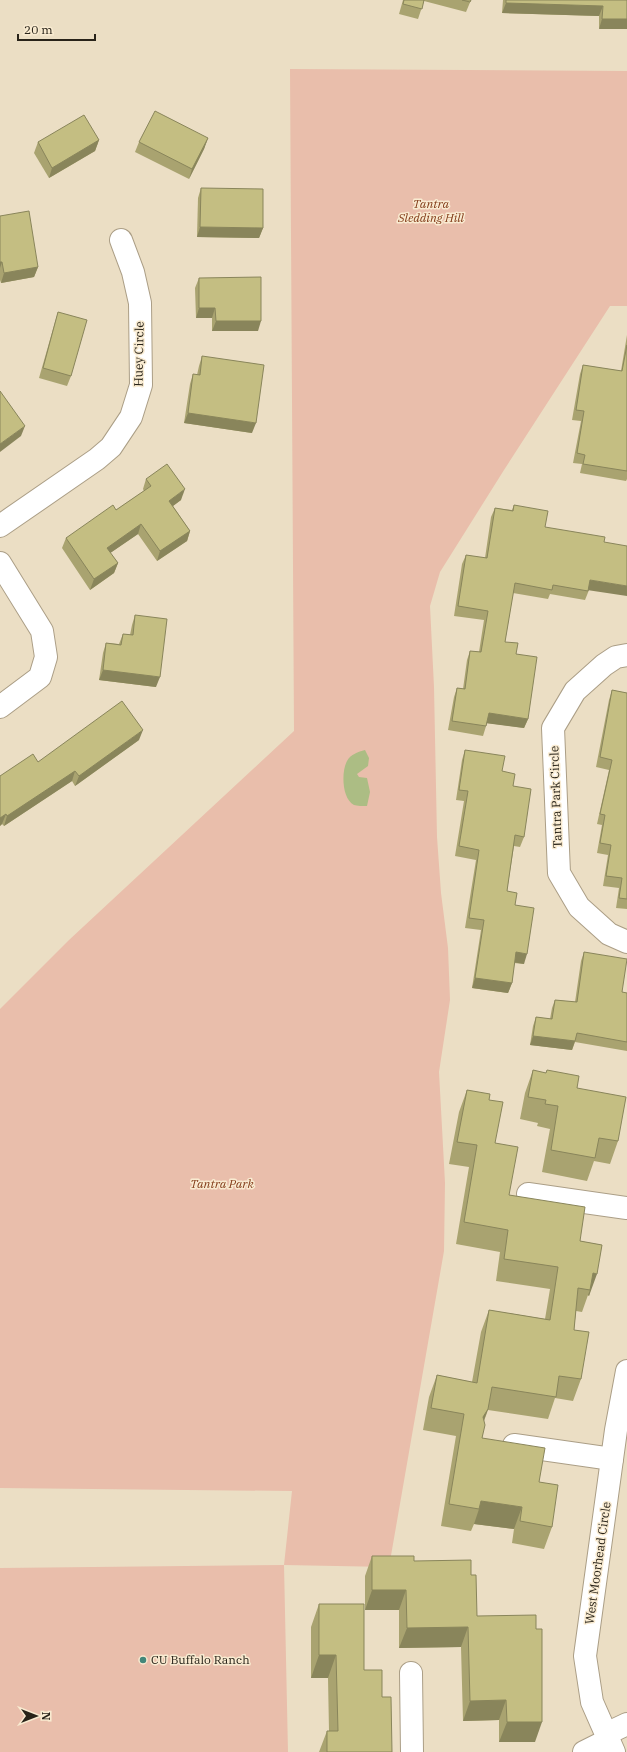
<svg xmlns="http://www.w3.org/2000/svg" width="627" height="1752" viewBox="0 0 627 1752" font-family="'IBM Plex Serif',serif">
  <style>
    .green { fill: #e9beab }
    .water { fill: #acbd84 }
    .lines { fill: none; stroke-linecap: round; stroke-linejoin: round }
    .minor-casing { stroke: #ab9e86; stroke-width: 24 }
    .minor { stroke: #fff; stroke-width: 22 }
    .wall { fill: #a9a370 }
    .shaded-wall { fill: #89855b }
    .building { fill: #c4be82; stroke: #89855b }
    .poi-dot { fill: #43877a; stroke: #f9ebd1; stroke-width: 1.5 }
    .labels { text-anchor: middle; stroke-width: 3; stroke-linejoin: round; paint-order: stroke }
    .park-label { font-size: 12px; font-style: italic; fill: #833c19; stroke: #f9ebd1 }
    .street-label { font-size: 12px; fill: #282319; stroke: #f9ebd1 }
    .poi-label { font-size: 12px; fill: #282319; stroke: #f9ebd1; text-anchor: start }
  </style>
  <rect width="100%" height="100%" fill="#ebdec4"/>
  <polygon class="green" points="290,69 627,71 627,306 610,306 504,470 440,572 430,606 434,687 437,837 441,893 448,948 450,1000 439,1072 445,1183 444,1251 389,1567 284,1565 288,1752 0,1752 0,1568 284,1565 292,1491 0,1488 0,1009 69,940 294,731"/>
  <path class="water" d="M365 750 369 758 368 766 357 774 359 777 367 778 370 792 367 806C363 806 357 806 354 805 342 799 341 772 347 761 351 754 358 752 365 750Z"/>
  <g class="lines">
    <defs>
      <g id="minor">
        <polyline points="0,526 97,459 111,447 131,417 141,385 140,303 133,272 121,240"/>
        <polyline points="0,563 42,631 46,657 40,677 0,707"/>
        <polyline points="627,655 616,657 604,665 575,691 553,728 559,873 579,907 609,934 627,942"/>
        <polyline points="528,1194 627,1208"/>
        <polyline points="514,1445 612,1459"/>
        <polyline points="411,1673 412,1752"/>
        <polyline points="606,1734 627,1724"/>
        <polyline points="584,1752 608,1740"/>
        <polyline points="614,1752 592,1702 585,1656 616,1430 627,1371"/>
      </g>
    </defs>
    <use href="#minor" class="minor-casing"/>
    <use href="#minor" class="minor"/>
  </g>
  <g class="wall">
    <polygon points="403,0 471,0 466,12 424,1 418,19 399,14"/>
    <polygon points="503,0 627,0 599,29 599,16 502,13"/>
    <polygon points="208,138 204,149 189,179 135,152 139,142"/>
    <polygon points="99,140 95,151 49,178 34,153 38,142"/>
    <polygon points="201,188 263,228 259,238 197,237 198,198"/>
    <polygon points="0,216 38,267 34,277 1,283 0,280"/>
    <polygon points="199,278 258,331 212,331 212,318 196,318 195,288"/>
    <polygon points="58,312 71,376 67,386 39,378 55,322"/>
    <polygon points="627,335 627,479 626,481 580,473 582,464 573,463 581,421 572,420 580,374 583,365 621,371"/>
    <polygon points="202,356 252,433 184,423 190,384 193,374 197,375 199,366"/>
    <polygon points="146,479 181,500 173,506 190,531 187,541 157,561 138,534 110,553 118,563 114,573 90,590 62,548 66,538 116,510 144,491 143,489"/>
    <polygon points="514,505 545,527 589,590 585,600 550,594 548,599 513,593 505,642 516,654 528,719 524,728 487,723 483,736 448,730 454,697 457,688 463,689 467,660 470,651 479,652 484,620 454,616 462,564 466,555 485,558 491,517 495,508 512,510"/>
    <polygon points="135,615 156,687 99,680 103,653 106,643 119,644 123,634 130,635 132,625"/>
    <polygon points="612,690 627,693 627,909 616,908 619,888 603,886 608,855 597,853 602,825 597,824 609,770 596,767 609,700"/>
    <polygon points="139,740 75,786 72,781 4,826 2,824 0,826 0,776 38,762"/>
    <polygon points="465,750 502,771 513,786 524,837 520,847 514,846 507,891 515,905 524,964 514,963 512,983 508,993 472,988 481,930 465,928 476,860 455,856 464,801 456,800 462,760"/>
    <polygon points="584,952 622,992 627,993 627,1051 575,1042 572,1050 530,1045 533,1026 536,1017 550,1019 552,1008 555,1000 575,1002 581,961"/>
    <polygon points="533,1070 577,1088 618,1141 610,1164 594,1161 587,1181 542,1172 550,1129 537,1126 538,1123 520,1119 525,1093"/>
    <polygon points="467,1090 489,1100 495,1143 509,1195 580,1241 602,1245 589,1296 588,1295 582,1312 576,1311 574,1330 581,1379 573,1401 555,1398 548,1419 488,1410 484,1421 482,1438 539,1482 552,1527 544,1549 512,1543 514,1529 474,1524 471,1531 441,1526 456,1436 423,1430 429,1397 437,1375 472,1382 481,1332 489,1310 545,1319 550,1289 496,1281 500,1252 456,1244 469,1167 449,1164 459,1112"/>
    <polygon points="372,1556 414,1561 471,1575 477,1616 535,1742 499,1742 499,1720 463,1721 461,1647 399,1648 399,1610 365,1610 365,1576"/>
    <polygon points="319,1604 382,1697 392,1752 319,1752 327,1731 329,1731 328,1678 311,1678 311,1627"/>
  </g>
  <g class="shaded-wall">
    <polygon points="506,3 603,6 599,16 502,13"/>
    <polygon points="602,19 627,19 627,29 599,29"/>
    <polygon points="208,138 204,149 189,179 192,169"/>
    <polygon points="99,140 95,151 49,178 52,168"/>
    <polygon points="200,227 263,228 259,238 197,237"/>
    <polygon points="0,262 2,262 0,268"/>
    <polygon points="38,267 34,277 1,283 4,273"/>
    <polygon points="199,308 215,308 212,318 196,318"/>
    <polygon points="216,321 261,321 258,331 212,331"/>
    <polygon points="188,413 256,423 252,433 184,423"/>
    <polygon points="25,426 21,436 0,452 0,444"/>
    <polygon points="185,489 181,500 166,511 169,501"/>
    <polygon points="141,524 138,534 103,558 107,548"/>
    <polygon points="190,531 187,541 157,561 160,551"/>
    <polygon points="118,563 114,573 90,590 94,579"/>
    <polygon points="590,580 627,586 627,596 587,590"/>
    <polygon points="103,670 160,677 156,687 99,680"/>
    <polygon points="489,713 528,719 524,728 485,723"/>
    <polygon points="143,730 139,740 75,786 79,776"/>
    <polygon points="75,771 72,781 4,826 7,816"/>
    <polygon points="6,814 2,824 0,826 0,818"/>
    <polygon points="516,952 527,954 524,964 512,962"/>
    <polygon points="475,978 512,983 508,993 472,988"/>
    <polygon points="533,1036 575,1041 572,1050 530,1045"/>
    <polygon points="593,1273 597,1274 589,1296 588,1295 590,1290"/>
    <polygon points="488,1409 480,1431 483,1417"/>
    <polygon points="481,1501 522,1507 514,1529 474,1524 479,1509"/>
    <polygon points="372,1590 406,1590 399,1610 365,1610"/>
    <polygon points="468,1627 461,1647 399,1648 407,1628"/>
    <polygon points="319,1655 336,1655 328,1678 311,1678"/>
    <polygon points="506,1700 499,1720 463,1721 470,1701"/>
    <polygon points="507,1722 542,1722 535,1742 499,1742"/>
  </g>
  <g class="building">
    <polygon points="404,0 424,0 422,9 403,4"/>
    <polygon points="462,0 471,0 470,2"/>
    <polygon points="506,0 627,0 627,19 602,19 603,6 506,3"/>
    <polygon points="155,111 208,138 192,169 139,142"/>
    <polygon points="84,115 99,140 52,168 38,142"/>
    <polygon points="201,188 263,189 263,228 200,227"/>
    <polygon points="29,211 38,267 4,273 2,262 0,262 0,216"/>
    <polygon points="261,277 261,321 216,321 215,308 199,308 199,278"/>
    <polygon points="58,312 87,320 71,376 43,368"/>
    <polygon points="627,345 627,471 583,464 585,455 577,453 584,411 576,410 583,365 622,371"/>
    <polygon points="202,356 264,365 256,423 188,413 193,374 200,375"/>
    <polygon points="0,391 25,426 0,444"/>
    <polygon points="167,464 185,489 169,501 190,531 160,551 141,524 107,548 118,563 94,579 66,538 113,505 116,510 151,486 146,479"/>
    <polygon points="514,505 548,511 545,527 605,537 604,542 627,546 627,586 590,580 588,591 553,585 552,590 515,583 505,642 518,643 516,654 537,657 528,719 489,713 486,726 452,721 457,688 465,689 470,651 481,652 488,611 458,606 466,555 487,558 495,508 513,511"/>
    <polygon points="135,615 167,619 160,677 103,670 106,643 121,645 123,634 133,635"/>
    <polygon points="612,690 627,693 627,899 619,898 622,878 606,876 611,845 600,843 605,815 600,814 612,760 600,757"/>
    <polygon points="122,701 143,730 79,776 75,771 7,816 6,814 0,818 0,776 33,754 38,762"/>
    <polygon points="465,750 505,756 502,771 515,774 513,786 531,789 524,837 515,835 507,891 517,893 515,905 534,908 527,954 516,952 512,983 475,978 484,920 469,918 479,850 459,846 468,791 459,790"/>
    <polygon points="584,952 627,959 622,992 627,993 627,1042 577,1033 575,1041 533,1036 536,1017 552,1019 555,1000 577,1002"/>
    <polygon points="533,1070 546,1073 547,1070 579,1076 577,1088 626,1097 618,1141 599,1138 595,1158 551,1150 558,1106 545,1104 546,1100 528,1097"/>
    <polygon points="467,1090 490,1094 489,1100 503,1102 495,1143 518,1147 509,1195 585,1207 580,1241 602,1245 597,1274 593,1273 590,1290 578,1288 574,1330 589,1332 581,1379 559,1376 556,1397 492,1387 488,1409 483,1417 485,1425 482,1438 545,1448 539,1482 558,1485 552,1527 520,1521 522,1507 481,1501 479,1509 449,1504 464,1414 431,1408 437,1375 477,1383 489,1310 550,1320 558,1267 504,1259 508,1230 464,1222 477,1145 457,1142"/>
    <polygon points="372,1556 414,1556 414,1561 471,1560 471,1575 476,1575 477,1616 536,1615 536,1629 542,1629 542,1722 507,1722 506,1700 470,1701 468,1627 407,1628 406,1590 372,1590"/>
    <polygon points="319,1604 364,1604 364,1670 382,1670 382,1697 391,1697 392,1752 327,1752 327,1731 338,1731 336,1655 319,1655"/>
  </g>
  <circle class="poi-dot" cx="143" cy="1660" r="4"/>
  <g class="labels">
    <g class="park-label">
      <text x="431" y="208">Tantra<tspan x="431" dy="14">Sledding Hill</tspan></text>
      <text x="222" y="1188">Tantra Park</text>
    </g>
    <g class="street-label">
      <text transform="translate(139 354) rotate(-89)" y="4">Huey Circle</text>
      <text transform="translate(556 797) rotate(-92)" y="4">Tantra Park Circle</text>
      <text transform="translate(598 1563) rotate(-82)" y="4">West Moorhead Circle</text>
    </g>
    <g class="poi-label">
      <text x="151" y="1664">CU Buffalo Ranch</text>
    </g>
  </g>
  <g transform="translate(36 1716) rotate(90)" stroke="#f9ebd1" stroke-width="3" paint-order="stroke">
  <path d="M0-3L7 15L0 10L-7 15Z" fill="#282319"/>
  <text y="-6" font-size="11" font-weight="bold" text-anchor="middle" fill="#282319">N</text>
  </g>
  <path d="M18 34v6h77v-6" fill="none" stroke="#282319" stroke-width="2"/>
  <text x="24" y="34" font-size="12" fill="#282319" stroke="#f9ebd1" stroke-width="3" paint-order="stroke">20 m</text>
</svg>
